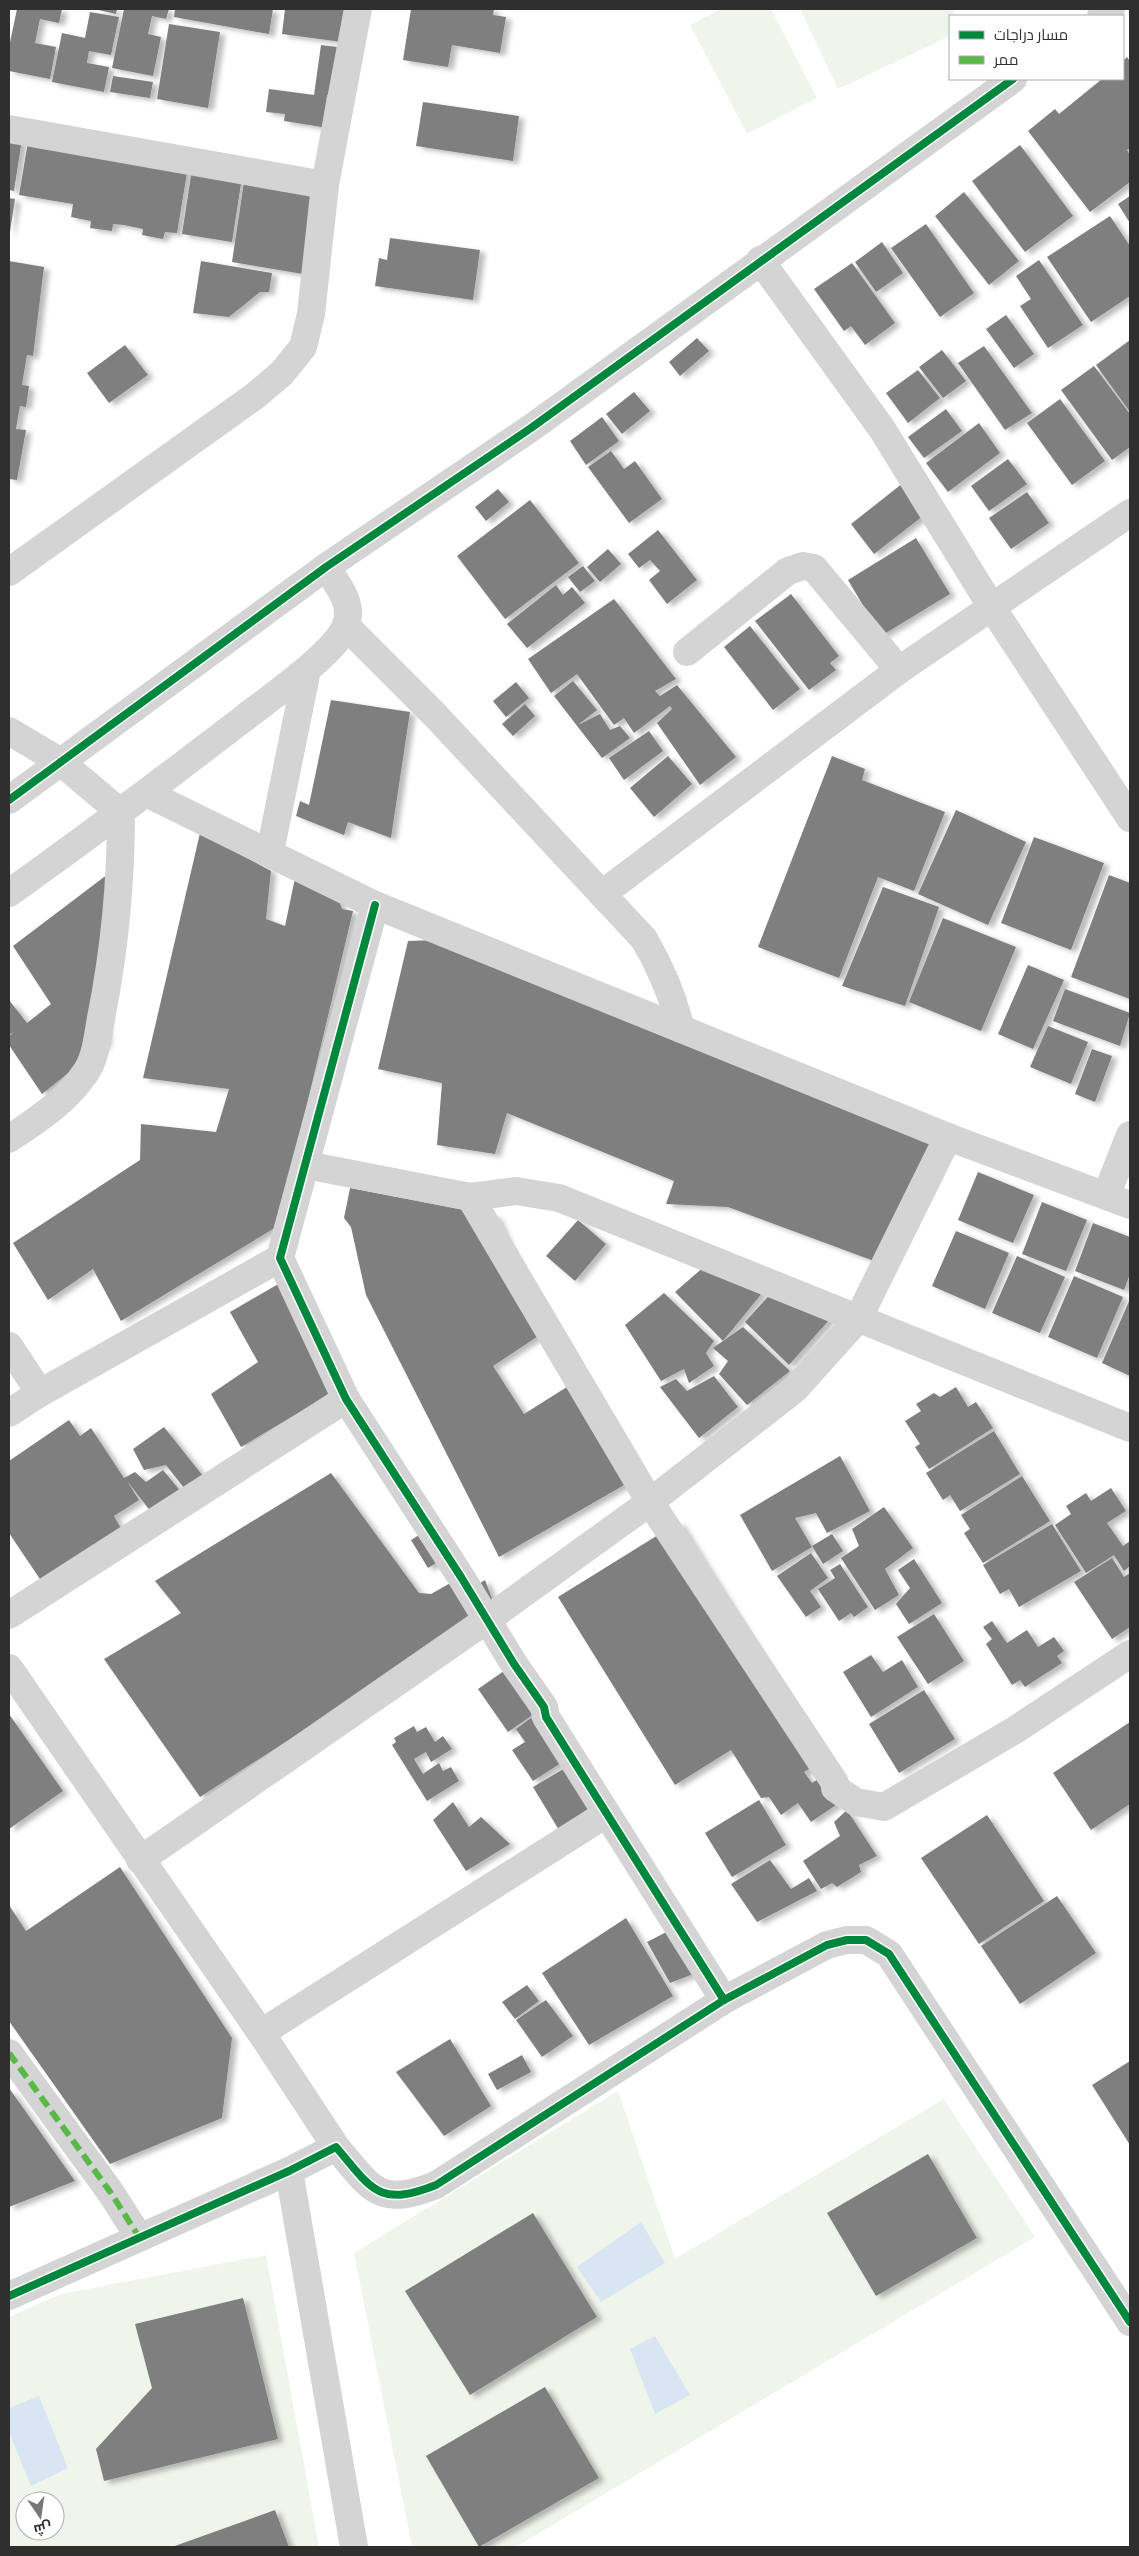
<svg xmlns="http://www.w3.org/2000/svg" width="1139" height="2556" viewBox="0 0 1139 2556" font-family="'Roboto Condensed',Cairo,sans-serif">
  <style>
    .green { fill: #f0f5ec; fill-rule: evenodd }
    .water { fill: #d8e5f3 }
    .building { fill: #7f7f7f; filter: url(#shadow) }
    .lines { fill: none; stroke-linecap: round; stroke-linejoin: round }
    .minor { stroke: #d4d4d4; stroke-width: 28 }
    .quiet { stroke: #58b947; stroke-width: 6; stroke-dasharray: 12 6; stroke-linecap: butt }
    .cycleway-casing { stroke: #fff; stroke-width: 11 }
    .cycleway { stroke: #00873e; stroke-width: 8 }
  </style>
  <defs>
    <filter id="shadow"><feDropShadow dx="5.5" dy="3" stdDeviation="2.5" flood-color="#0004"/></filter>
  </defs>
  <rect width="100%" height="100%" fill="#fff"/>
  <g class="green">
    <polygon points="721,9 771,9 817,98 747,134 690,25"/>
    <polygon points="800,9 952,9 956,16 950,16 950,36 838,89"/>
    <polygon points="618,2091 675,2259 944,2099 1035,2237 516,2547 412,2547 354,2253"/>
    <path d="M266 2255 319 2547H9V2317L61 2294ZM25 2501H55V2531H25Z"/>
  </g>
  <g class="water">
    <polygon points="641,2222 665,2263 601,2302 577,2267"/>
    <polygon points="655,2336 690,2395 655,2414 630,2349"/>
    <polygon points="39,2396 68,2468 31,2486 9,2432 9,2408"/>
  </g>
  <g class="building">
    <polygon points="17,9 62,9 59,23 40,19 35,43 56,47 50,79 9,71 9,47"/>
    <polygon points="94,9 117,9 116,14"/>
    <polygon points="124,9 169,9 166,19 152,16 148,34 161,37 153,76 112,68"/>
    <polygon points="175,9 273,9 269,34 174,17"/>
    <polygon points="285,9 346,9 342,42 282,34"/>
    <polygon points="411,9 494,9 493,15 506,17 500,53 452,45 448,67 403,60"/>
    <polygon points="90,12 119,17 111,55 89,51 87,63 109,67 104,92 52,82 62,33 85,38"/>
    <polygon points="169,24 220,32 208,108 157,99"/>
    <polygon points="321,45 337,47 334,67 334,96 327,95 322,127 284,121 285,114 266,112 269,89 314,95"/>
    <polygon points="1127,57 1130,61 1130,148 1127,150 1130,155 1130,182 1090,212 1028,131 1055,109 1059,114 1102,79 1123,79 1123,61"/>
    <polygon points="113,76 153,82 150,98 110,92"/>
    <polygon points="423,102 519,116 513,161 416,146"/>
    <polygon points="9,137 22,139 14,191 9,190"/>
    <polygon points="28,142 188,167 177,233 165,232 163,239 142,235 143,229 124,225 113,224 112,231 90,228 91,221 71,217 73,204 19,195"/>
    <polygon points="1020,145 1073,216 1025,252 972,181"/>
    <polygon points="192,169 242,177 232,242 182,234"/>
    <polygon points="245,175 315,190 303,274 232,262"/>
    <polygon points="964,192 1019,261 989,285 935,216"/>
    <polygon points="1130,196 1130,223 1118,204"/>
    <polygon points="9,198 15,199 10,232 9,232"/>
    <polygon points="1110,216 1130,246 1130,296 1091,322 1047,257"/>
    <polygon points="926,224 974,293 940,317 891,248"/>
    <polygon points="390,238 480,250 473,300 375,286 379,258 387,260"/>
    <polygon points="882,242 903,273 876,292 855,262"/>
    <polygon points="1039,260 1083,325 1048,348 1020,306 1031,299 1016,276"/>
    <polygon points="9,261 44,267 33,356 27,355 22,385 29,386 26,407 20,406 16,429 26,430 17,480 9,479"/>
    <polygon points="201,261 272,273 269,292 260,292 229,317 193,313"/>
    <polygon points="852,263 895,323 865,345 851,326 844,331 814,289"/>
    <polygon points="1006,315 1034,354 1014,368 986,329"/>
    <polygon points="697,338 709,351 680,376 669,362"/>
    <polygon points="1130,340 1130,412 1096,365"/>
    <polygon points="125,345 148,375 109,403 87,373"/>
    <polygon points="984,346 1032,413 1005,430 958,363"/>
    <polygon points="942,350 966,381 943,398 919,367"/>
    <polygon points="1094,366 1130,414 1130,447 1112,460 1061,390"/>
    <polygon points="918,370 940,398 908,423 886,393"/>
    <polygon points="634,392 650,411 622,434 606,414"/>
    <polygon points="1060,399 1105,461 1072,485 1027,423"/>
    <polygon points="946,409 962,431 924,458 908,437"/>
    <polygon points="602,417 619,441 586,465 570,441"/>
    <polygon points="979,423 1000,453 948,492 926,463"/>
    <polygon points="611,451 624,469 635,461 662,499 629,523 588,467"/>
    <polygon points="1008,459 1027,484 989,511 971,486"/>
    <polygon points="903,483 927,513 874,554 851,524"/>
    <polygon points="498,489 509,502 486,521 475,507"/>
    <polygon points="1027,492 1049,523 1011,549 989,518"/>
    <polygon points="530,500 579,563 505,619 457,556"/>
    <polygon points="658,530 697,580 667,604 649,580 660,571 650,560 639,568 628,554"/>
    <polygon points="916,538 950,594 881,636 848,580"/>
    <polygon points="608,549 621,564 600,582 587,567"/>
    <polygon points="583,566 595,581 580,592 568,577"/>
    <polygon points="556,585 563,595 572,587 585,603 527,648 507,624"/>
    <polygon points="791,594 839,656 830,663 836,670 809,690 755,621"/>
    <polygon points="614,599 676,679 655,691 660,696 677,685 736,757 700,785 657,723 672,709 670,706 634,733 624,718 614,725 577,674 551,693 528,659"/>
    <polygon points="750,626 800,689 773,710 724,647"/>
    <polygon points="573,681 597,710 578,725 600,714 610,730 620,726 630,738 602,758 554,696"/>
    <polygon points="516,682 529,698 506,717 493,701"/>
    <polygon points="331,700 410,712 391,838 348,822 344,835 296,816 300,801 309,805"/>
    <polygon points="525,704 535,716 513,736 502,724"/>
    <polygon points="649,731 663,751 624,780 609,758"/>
    <polygon points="668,756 692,784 654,817 630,788"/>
    <polygon points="832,756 865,769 862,780 945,812 914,891 878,877 839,978 758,947"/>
    <polygon points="956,810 1026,842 988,925 918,894"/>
    <polygon points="200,833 271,871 266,919 285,926 295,878 335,891 342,909 353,911 278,1226 121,1321 93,1269 48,1300 13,1243 140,1160 141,1124 216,1132 229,1089 143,1078"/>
    <polygon points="1034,837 1104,863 1071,950 1001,923"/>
    <polygon points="108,874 106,1043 42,1094 9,1045 9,1036 14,1032 9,1035 9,1000 27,1023 51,1004 13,946"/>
    <polygon points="1109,875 1130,883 1130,999 1071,977"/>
    <polygon points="883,887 939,907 905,1006 842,986"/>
    <polygon points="943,918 1016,947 981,1031 909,1002"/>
    <polygon points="436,940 933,1144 874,1261 728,1207 666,1204 674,1181 507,1113 495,1154 437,1145 442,1083 378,1069 408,941"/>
    <polygon points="1028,965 1064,980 1033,1049 998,1034"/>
    <polygon points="1065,989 1130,1013 1120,1046 1053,1021"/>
    <polygon points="1048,1026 1088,1042 1071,1084 1030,1067"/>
    <polygon points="1092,1049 1112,1056 1095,1102 1075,1094"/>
    <polygon points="978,1172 1034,1195 1013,1243 958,1220"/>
    <polygon points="350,1188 496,1216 546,1331 493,1366 524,1414 578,1380 633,1480 499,1557 366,1295 351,1227 344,1218"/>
    <polygon points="1042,1202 1087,1220 1066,1271 1022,1254"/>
    <polygon points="578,1220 606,1244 575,1281 546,1256"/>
    <polygon points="1093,1223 1130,1237 1130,1274 1124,1290 1075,1271"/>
    <polygon points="956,1231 1009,1253 985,1309 932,1286"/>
    <polygon points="1017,1256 1065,1277 1040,1333 992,1313"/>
    <polygon points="706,1265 763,1292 723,1341 675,1292"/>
    <polygon points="1074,1276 1123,1297 1097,1358 1048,1337"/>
    <polygon points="280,1283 345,1385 241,1447 211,1394 258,1362 230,1312"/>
    <polygon points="773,1291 831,1318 789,1365 745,1322"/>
    <polygon points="664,1293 714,1341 706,1353 714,1366 689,1383 684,1369 661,1381 625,1325"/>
    <polygon points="1130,1299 1130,1376 1102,1363"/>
    <polygon points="743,1327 790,1371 747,1405 719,1374 728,1361 713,1348"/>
    <polygon points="714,1376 738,1407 699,1438 660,1387 676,1379 687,1391"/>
    <polygon points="956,1387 968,1407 976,1402 993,1428 929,1469 915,1447 920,1444 905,1421 921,1411 916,1404 934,1393 940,1397"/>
    <polygon points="69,1420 80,1436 91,1428 124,1478 135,1472 146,1482 163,1470 182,1493 152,1513 127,1481 139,1500 114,1516 123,1532 44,1585 9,1533 9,1461"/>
    <polygon points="164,1427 207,1481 188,1493 166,1465 144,1470 133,1449"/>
    <polygon points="994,1431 1020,1474 960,1511 950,1495 943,1500 926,1473"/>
    <polygon points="840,1456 870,1511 827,1533 816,1513 795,1518 812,1547 772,1571 740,1515"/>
    <polygon points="331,1473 419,1593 431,1594 461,1577 469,1590 485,1580 495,1607 200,1797 104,1659 181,1613 155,1581"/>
    <polygon points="1022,1476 1050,1521 983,1563 964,1533 970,1529 961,1515"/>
    <polygon points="1111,1488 1126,1511 1107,1523 1123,1546 1130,1541 1130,1566 1124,1571 1114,1555 1086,1573 1055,1525 1071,1514 1066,1506 1086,1493 1091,1501"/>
    <polygon points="884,1507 913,1548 885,1569 899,1595 875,1610 841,1558 859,1546 852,1529"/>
    <polygon points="679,1522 825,1759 804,1772 812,1783 827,1773 839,1803 811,1822 798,1803 781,1815 769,1797 761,1798 731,1750 675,1785 558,1597"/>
    <polygon points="1052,1524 1081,1571 1019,1607 1009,1589 1000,1594 983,1565"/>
    <polygon points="427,1530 444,1558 428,1568 411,1540"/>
    <polygon points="832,1534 843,1551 823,1564 812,1546"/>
    <polygon points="811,1553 828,1578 810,1591 821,1607 806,1617 777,1576"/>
    <polygon points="1112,1558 1124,1577 1130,1573 1130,1627 1112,1639 1074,1582"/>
    <polygon points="914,1559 942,1603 909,1624 896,1604 910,1588 898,1570"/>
    <polygon points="840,1564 868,1607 854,1617 851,1613 839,1621 818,1589 835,1578 830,1570"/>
    <polygon points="934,1614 964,1661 928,1684 897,1637"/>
    <polygon points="992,1621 1007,1643 1027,1630 1038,1647 1054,1637 1064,1651 1057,1656 1062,1663 1025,1687 1020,1680 1012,1685 986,1644 992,1639 983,1627"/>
    <polygon points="871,1655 883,1672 902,1660 918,1687 871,1717 843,1672"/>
    <polygon points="514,1664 544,1707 508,1732 478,1689"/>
    <polygon points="924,1690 955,1739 899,1773 869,1724"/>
    <polygon points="9,1714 63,1791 9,1829"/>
    <polygon points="531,1718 535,1724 572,1756 533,1781 512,1750 525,1742 516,1729"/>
    <polygon points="1130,1722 1130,1804 1091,1830 1053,1773"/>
    <polygon points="414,1726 417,1732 426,1727 435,1742 443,1736 452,1749 431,1762 426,1752 414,1759 423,1774 439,1763 443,1771 451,1767 459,1781 427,1801 392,1745 396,1742 394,1738"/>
    <polygon points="575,1762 602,1807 559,1830 533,1787"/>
    <polygon points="759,1800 786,1845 732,1877 705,1833"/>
    <polygon points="453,1802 469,1827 481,1817 510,1844 466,1871 433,1820"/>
    <polygon points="847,1810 877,1856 859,1865 861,1872 837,1887 832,1883 821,1889 803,1861 840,1836 834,1822"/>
    <polygon points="987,1815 1044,1901 979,1944 921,1858"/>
    <polygon points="770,1860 791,1889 809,1878 817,1891 757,1922 731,1884"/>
    <polygon points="120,1867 232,2038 222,2118 110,2164 9,2021 9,1905 26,1931"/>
    <polygon points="1057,1896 1096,1953 1020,2004 981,1946"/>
    <polygon points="626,1918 673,1996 589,2045 542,1973"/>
    <polygon points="678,1926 706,1969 670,1983 647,1942"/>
    <polygon points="527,1985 539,2001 515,2019 502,2002"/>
    <polygon points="546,2000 573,2036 542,2057 516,2020"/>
    <polygon points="450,2039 491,2106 444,2136 396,2072"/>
    <polygon points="522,2055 531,2072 497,2090 488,2074"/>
    <polygon points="1130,2061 1130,2145 1092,2085"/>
    <polygon points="9,2088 75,2181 9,2207"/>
    <polygon points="928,2154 977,2238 876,2296 827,2213"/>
    <polygon points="533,2213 597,2317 470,2395 405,2291"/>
    <polygon points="243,2298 278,2439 104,2481 96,2449 152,2388 135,2324"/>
    <polygon points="545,2387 599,2478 479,2547 426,2456"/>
    <polygon points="275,2510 289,2547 172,2547"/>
  </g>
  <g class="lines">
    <g class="minor">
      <polyline points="1101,16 1111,9"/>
      <polyline points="9,129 325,185"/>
      <polyline points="760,260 882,429 991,606 1130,818"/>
      <polyline points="9,572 255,396 282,373 303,347 311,314 325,185 358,9"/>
      <path d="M346 626 435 715 644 939C661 968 673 996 681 1029"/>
      <polyline points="687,652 788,571 803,566 814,568 899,670"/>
      <path d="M9 731 61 762 121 813C121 884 115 948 101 1018 98 1035 96 1057 86 1072 66 1102 38 1119 9 1139"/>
      <polyline points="146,793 375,905 948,1137 1130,1205"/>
      <polyline points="9,800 326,567 531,428 1013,79"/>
      <polyline points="270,852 307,670"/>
      <path d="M9 893C88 837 166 778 243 719 267 700 337 652 346 625 354 603 337 584 326 567"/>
      <polyline points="602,894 899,670 1130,513"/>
      <polyline points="375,905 280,1258 346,1399 461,1577 514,1664 544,1707 546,1717 724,2000"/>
      <polyline points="306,1165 470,1197 516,1191 559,1198 1130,1428"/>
      <polyline points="1106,1196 1130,1135"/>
      <polyline points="470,1197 650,1502 835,1783 835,1788 856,1802 884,1807 1015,1730 1130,1654"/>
      <polyline points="9,1346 40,1393"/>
      <polyline points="9,1413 40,1393 280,1258"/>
      <polyline points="9,1615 346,1399"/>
      <polyline points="9,1668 261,2033 336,2147"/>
      <polyline points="140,1860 488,1619 650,1502 795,1389 858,1319 948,1137"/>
      <polyline points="261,2033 606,1814"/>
      <polyline points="9,2053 111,2193 139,2237"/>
      <polyline points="289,2171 354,2547"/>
      <path d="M9 2296 289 2171 336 2147C372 2189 378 2208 436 2185L724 2000 827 1945 847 1940H866L889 1954 1130 2322"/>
    </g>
    <polyline class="quiet" points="9,2053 111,2193 139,2237"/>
    <defs>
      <g id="cycleway">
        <polyline points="9,800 326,567 531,428 1013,79"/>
        <polyline points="375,905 280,1258 346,1399 461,1577 514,1664 544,1707 546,1717 724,2000"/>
        <path d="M9 2296 289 2171 336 2147C372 2189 378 2208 436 2185L724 2000 827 1945 847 1940H866L889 1954 1130 2322"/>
      </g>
    </defs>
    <use href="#cycleway" class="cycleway-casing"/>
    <use href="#cycleway" class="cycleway"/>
  </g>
  <rect width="1139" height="2556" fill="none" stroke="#2f2f2f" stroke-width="20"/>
  <rect x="949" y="15" width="175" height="65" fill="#ffffff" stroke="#acacac"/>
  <rect x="959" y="31" width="25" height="8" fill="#00873e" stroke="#acacac"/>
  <text x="994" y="40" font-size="15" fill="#2f2f2f">مسار دراجات</text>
  <rect x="959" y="56" width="25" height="8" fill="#58b947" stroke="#acacac"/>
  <text x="994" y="65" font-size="15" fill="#2f2f2f">ممر</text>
  <g transform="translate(40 2516) rotate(167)"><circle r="24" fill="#ffffff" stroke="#acacac"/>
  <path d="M0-4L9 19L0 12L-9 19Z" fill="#787878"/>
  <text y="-8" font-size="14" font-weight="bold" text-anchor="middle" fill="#2f2f2f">ش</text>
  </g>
</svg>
